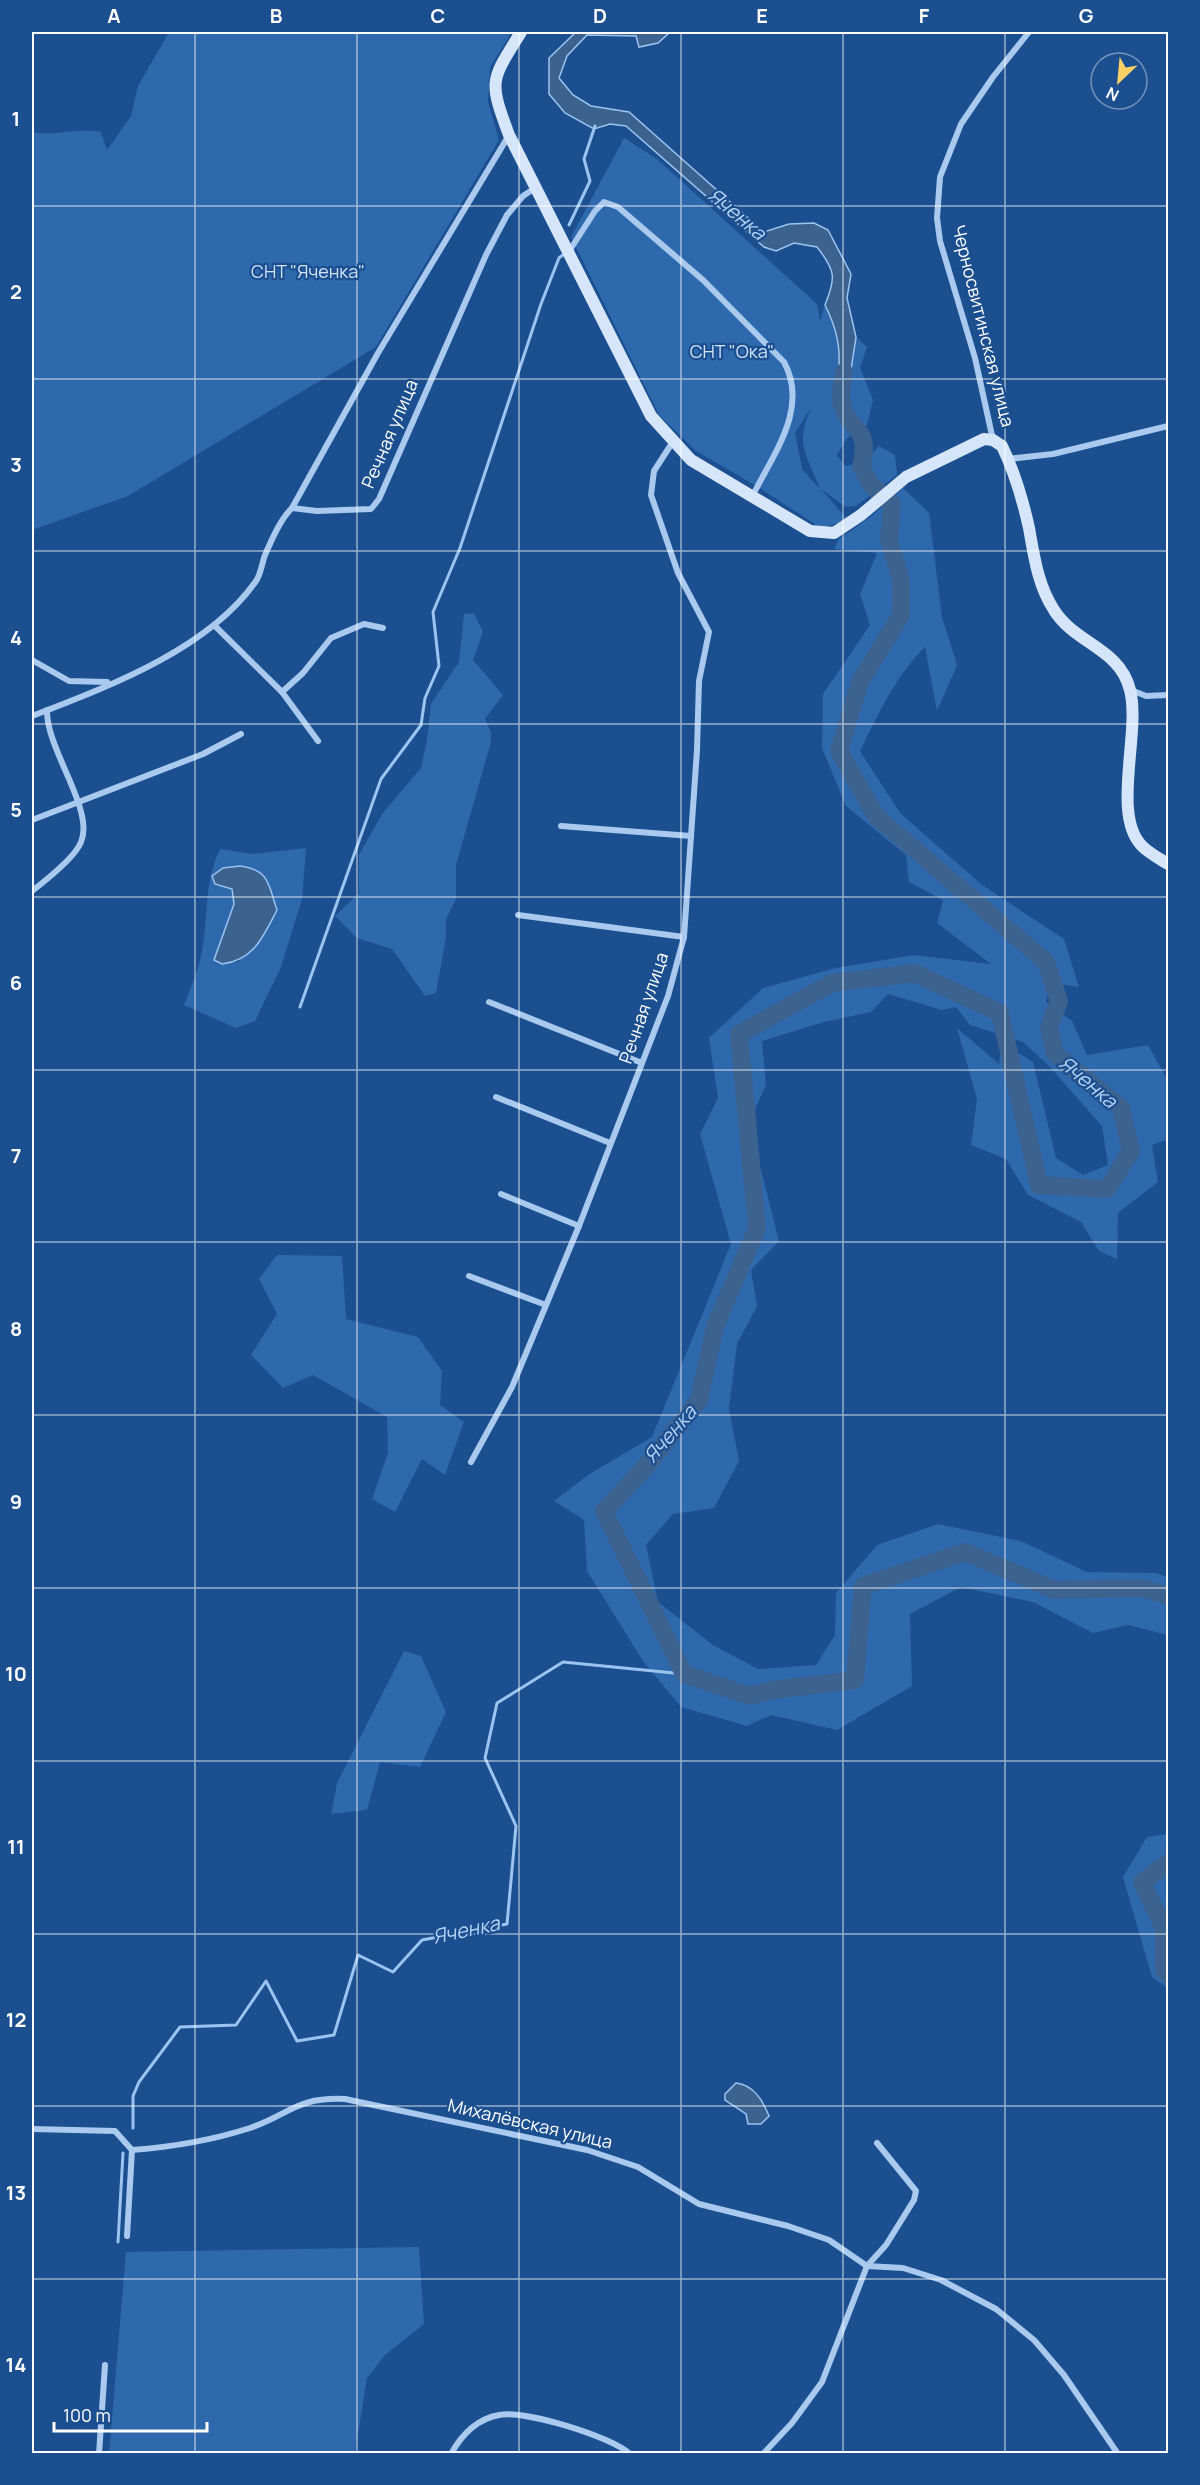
<svg xmlns="http://www.w3.org/2000/svg" width="1200" height="2485" viewBox="0 0 1200 2485" font-family="Manrope,sans-serif">
  <style>
    .green { fill: #2e69ad; fill-rule: evenodd }
    .water { fill: #3c6290; stroke: #9cc4f0; stroke-width: 1.5 }
    .lines { fill: none; stroke-linecap: round; stroke-linejoin: round }
    .stream { stroke: #9cc4f0; stroke-width: 3 }
    .river { stroke: #3c6290; stroke-width: 18 }
    .street { stroke: #a9c9ee; stroke-width: 6 }
    .secondary { stroke: #d6e6fa; stroke-width: 12 }
    .grid { fill: none; stroke: #fff; stroke-width: 1.5; stroke-opacity: 0.55 }
    .labels { text-anchor: middle; stroke-width: 4.5; stroke-linejoin: round; paint-order: stroke }
    .park-label { font-size: 18px; fill: #cfe3fa; stroke: #1b4f8f }
    .street-label { font-size: 18px; fill: #fff; stroke: #1b4f8f }
    .water-label { font-size: 20px; font-style: italic; fill: #b5d3f5; stroke: #1b4f8f }
    .neatline { fill: none; stroke: #fff; stroke-width: 2 }
    .grid-label { font-size: 20px; text-anchor: middle; font-weight: bold; fill: #fff }
  </style>
  <rect width="100%" height="100%" fill="#1b4f8f"/>
  <g class="green">
    <path d="M169 32H512L490 67 488 102 499 140 376 347 128 496 32 530V132C55 137 76 127 101 132L107 150 131 116 138 86Z"/>
    <path d="M624 138 657 159 817 304 820 321 825 305C833 321 839 337 839 355 840 375 834 382 846 400L856 337 867 347 860 368 873 400 867 425 847 438 837 455 845 466 863 463 879 446 895 455 897 475 856 506 846 507 821 489 848 520 821 528 753 484 696 451 659 415 571 237ZM811 408C794 446 807 454 820 489L802 469 795 433Z"/>
    <path d="M903 488 929 513 942 617 957 665 937 711 925 647C896 675 878 715 860 751L900 813 982 885 1064 939 1079 987 1050 983 1046 1002 1072 1021 1087 1055 1148 1045 1168 1081V1139L1152 1145 1158 1182 1118 1213 1117 1259 1099 1251 1081 1222 1028 1195 1006 1159 971 1145 977 1099 957 1028 999 1064 1002 1043 1033 1062 1056 1158 1083 1175 1108 1165 1102 1126 1049 1066 1023 1042 970 1025 956 1007 942 1010 888 994 871 1012 824 1022 762 1041 766 1085 749 1122 779 1241 751 1270 757 1306 737 1344 729 1408 739 1461 714 1508 673 1514 646 1545 658 1602 713 1645 758 1669 816 1665 835 1635 836 1593 877 1545 938 1524 1021 1541 1087 1572 1156 1573 1168 1577V1635L1128 1625 1093 1633 1033 1602 961 1587 910 1614 912 1686 837 1730 771 1715 747 1726 681 1707 643 1661 587 1571 584 1520 554 1501 588 1475 652 1437 731 1244 700 1134 718 1098 709 1038 763 988 836 968 914 955 991 964 937 923 943 900 909 882 906 855 846 806 822 748 823 694 870 625 860 594 877 553 834 549 839 539 869 518Z"/>
    <polygon points="474,613 483,632 473,660 503,695 485,719 491,732 491,742 456,865 456,899 446,919 446,937 436,993 425,996 392,949 357,938 335,916 359,893 359,855 382,814 421,768 427,740 431,704 459,662 464,614"/>
    <path d="M306 848 302 899 281 967 255 1021 236 1028 184 1005C190 989 198 972 201 956 209 919 203 884 220 849L254 854ZM240 866 239 962 215 959 234 904 232 889 215 884 212 876 223 868Z"/>
    <polygon points="277,1255 342,1256 346,1319 418,1337 442,1371 440,1405 464,1422 445,1475 422,1459 395,1512 372,1499 388,1453 387,1417 313,1375 283,1388 251,1355 277,1314 259,1279"/>
    <polygon points="404,1651 421,1656 446,1712 420,1767 380,1762 367,1810 331,1814 337,1783"/>
    <polygon points="1168,1834 1168,1988 1152,1977 1123,1877 1147,1837"/>
    <polygon points="419,2247 424,2324 385,2355 367,2378 355,2453 109,2453 126,2252"/>
  </g>
  <g class="water">
    <path d="M576 32H670L658 43 639 47 636 36 587 35 567 56 559 78 573 95 591 106 629 112 764 232 789 224 814 223 828 230 851 274 847 298 856 337 846 402C836 385 840 374 839 356 839 337 833 321 825 305 836 278 836 271 817 247L794 243 776 251 764 247 626 126 610 124 594 129 565 113 549 94V58Z"/>
    <path d="M240 866C270 870 268 884 277 910 263 937 254 960 222 964L214 960 234 904 232 889 215 884 212 876 223 868Z"/>
    <path d="M736 2083C754 2085 763 2101 769 2116L761 2124H748L746 2114 725 2100V2094Z"/>
  </g>
  <g class="lines">
    <g class="stream">
      <polyline points="569,225 590,181 584,159 595,126"/>
      <polyline points="300,1007 381,779 421,725 425,698 439,666 433,612 460,548 541,304 559,258 564,254"/>
      <polyline points="133,2128 133,2096 139,2082 180,2027 236,2025 266,1981 297,2041 334,2035 358,1955 393,1972 422,1940 507,1924 516,1826 485,1758 497,1703 563,1662 684,1674"/>
      <polyline points="118,2242 123,2153"/>
    </g>
    <g class="river">
      <path d="M844 372C843 381 839 396 842 405 850 432 872 428 861 466L872 486 892 504 889 540 901 580V615L860 682 839 751 876 816 1046 962 1059 1001 1049 1027 1055 1054 1121 1108 1131 1151 1107 1189 1039 1185 1000 1013 915 973 832 983 739 1034 757 1228 715 1327 699 1400 648 1464 604 1511 684 1674 750 1696 772 1690 855 1680 863 1586 965 1552 1055 1590 1143 1588 1168 1596"/>
      <polyline points="1168,1863 1142,1882 1164,1928 1164,1971 1168,1974"/>
    </g>
    <g class="street">
      <path d="M568 253 595 211 604 202 618 207 703 280 784 362C809 408 774 453 753 495"/>
      <polyline points="993,440 975,358 940,241 937,218 940,177 961,124 993,77 1029,32"/>
      <polyline points="1008,459 1053,454 1168,426"/>
      <polyline points="292,508 317,511 371,509 379,499 486,255 507,215 523,196 535,188"/>
      <polyline points="214,625 282,692 318,741"/>
      <polyline points="32,660 69,681 107,682"/>
      <polyline points="1131,690 1146,696 1168,695"/>
      <polyline points="282,692 303,673 331,638 364,624 383,628"/>
      <path d="M32 716C107 687 208 650 256 581 261 574 262 563 265 555 272 539 280 520 292 508L378 353 509 135"/>
      <polyline points="32,820 203,754 241,734"/>
      <polyline points="561,826 691,836"/>
      <path d="M32 891C45 881 75 858 81 842 95 810 46 749 47 710"/>
      <polyline points="518,915 684,937"/>
      <polyline points="489,1002 642,1063"/>
      <polyline points="496,1097 610,1143"/>
      <polyline points="501,1194 579,1226"/>
      <polyline points="469,1276 546,1305"/>
      <polyline points="471,1462 512,1387 579,1226 668,996 684,937 697,750 699,681 709,632 678,573 651,495 654,471 674,440"/>
      <polyline points="32,2129 115,2131 132,2150 127,2236"/>
      <path d="M132 2150C171 2147 213 2140 250 2128 290 2114 296 2097 345 2099L587 2150 638 2167 699 2204 788 2226 829 2240 867 2266 903 2268 941 2280 996 2309 1034 2340 1064 2375 1118 2454"/>
      <polyline points="99,2454 105,2365"/>
      <path d="M451 2454C462 2434 477 2419 499 2415 525 2410 610 2436 630 2454"/>
      <polyline points="763,2454 792,2423 822,2382 867,2266 886,2245 914,2200 916,2191 877,2143"/>
    </g>
    <path class="secondary" d="M521 32C491 81 488 79 509 135L651 416 691 460 810 531 834 533 861 515 906 477 984 439 993 440 1002 446C1014 471 1023 501 1029 528 1034 556 1038 586 1054 610 1075 644 1120 648 1130 690 1141 732 1111 815 1142 846 1149 853 1160 859 1168 864"/>
  </g>
  <path class="grid" d="M195 32V2454M357 32V2454M519 32V2454M681 32V2454M843 32V2454M1005 32V2454M32 206H1168M32 379H1168M32 551H1168M32 724H1168M32 897H1168M32 1070H1168M32 1242H1168M32 1415H1168M32 1588H1168M32 1761H1168M32 1934H1168M32 2106H1168M32 2279H1168"/>
  <g class="labels">
    <g class="park-label">
      <text x="308" y="278">СНТ "Яченка"</text>
      <text x="732" y="358">СНТ "Ока"</text>
    </g>
    <g class="street-label">
      <text transform="translate(983 326) rotate(76)" y="6">Черносвитинская улица</text>
      <text transform="translate(390 434) rotate(-67)" y="6">Речная улица</text>
      <text transform="translate(644 1008) rotate(-71)" y="6">Речная улица</text>
      <text transform="translate(530 2124) rotate(13)" y="6">Михалёвская улица</text>
    </g>
    <g class="water-label">
      <text transform="translate(737 214) rotate(40)" y="7">Яченка</text>
      <text transform="translate(1088 1082) rotate(40)" y="7">Яченка</text>
      <text transform="translate(670 1434) rotate(-49)" y="7">Яченка</text>
      <text transform="translate(466 1930) rotate(-12)" y="7">Яченка</text>
    </g>
  </g>
  <rect width="1200" height="2485" fill="none" stroke="#1b4f8f" stroke-width="66"/>
  <g transform="translate(1119 81) rotate(206)"><circle r="28" fill="#1b4f8f" stroke="#7695bc" stroke-width="1.5"/>
  <path d="M0-4.5L10 22L0 15L-10 22Z" fill="#ffd166"/>
  <text y="-9" font-size="16" font-weight="bold" text-anchor="middle" fill="#ffffff">N</text>
  </g>
  <path d="M54 2422v9h153v-9" fill="none" stroke="#ffffff" stroke-width="3"/>
  <text x="63" y="2422" font-size="18" fill="#ffffff" stroke="#1b4f8f" stroke-width="4.5" paint-order="stroke">100 m</text>
  <rect x="33" y="33" width="1134" height="2419" class="neatline"/>
  <g class="grid-label">
    <text x="114" y="23">A</text>
    <text x="276" y="23">B</text>
    <text x="438" y="23">C</text>
    <text x="600" y="23">D</text>
    <text x="762" y="23">E</text>
    <text x="924" y="23">F</text>
    <text x="1086" y="23">G</text>
    <text x="16" y="126">1</text>
    <text x="16" y="299">2</text>
    <text x="16" y="472">3</text>
    <text x="16" y="645">4</text>
    <text x="16" y="817">5</text>
    <text x="16" y="990">6</text>
    <text x="16" y="1163">7</text>
    <text x="16" y="1336">8</text>
    <text x="16" y="1509">9</text>
    <text x="16" y="1681">10</text>
    <text x="16" y="1854">11</text>
    <text x="16" y="2027">12</text>
    <text x="16" y="2200">13</text>
    <text x="16" y="2372">14</text>
  </g>
</svg>
